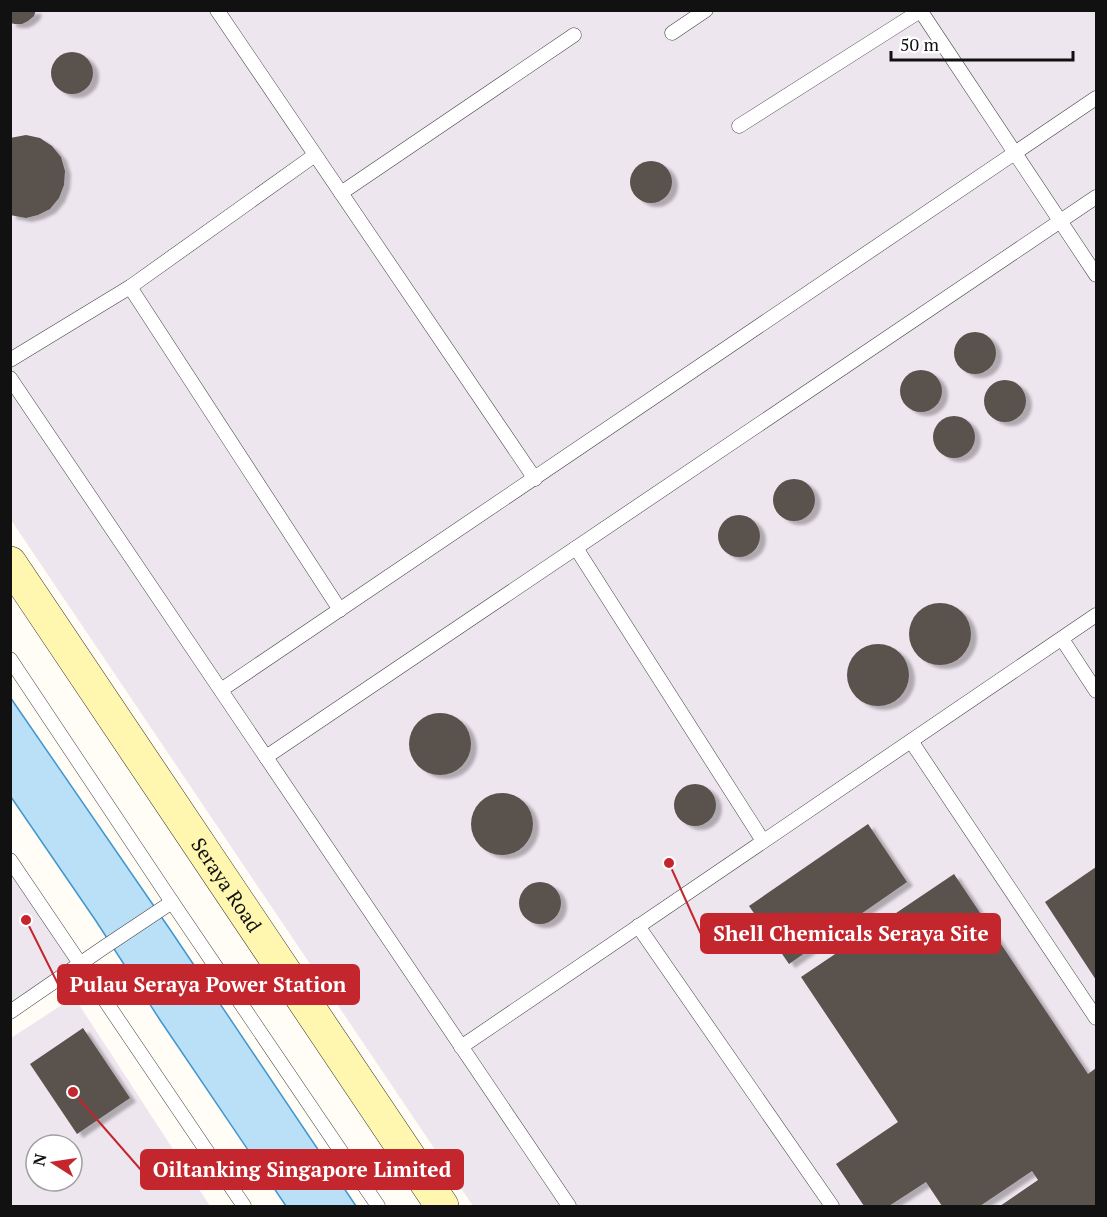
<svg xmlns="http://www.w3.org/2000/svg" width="1107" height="1217" viewBox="0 0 1107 1217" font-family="'PT Serif',serif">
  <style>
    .industrial { fill: #eee6ef; fill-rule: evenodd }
    .water { fill: #b9e0f7; stroke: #3f96cf; stroke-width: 1.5 }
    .building { fill: #5a524d; filter: url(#shadow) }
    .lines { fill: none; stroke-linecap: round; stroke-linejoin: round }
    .lane-casing { stroke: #444; stroke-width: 15 }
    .secondary-casing { stroke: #333; stroke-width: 34 }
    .lane { stroke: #fff; stroke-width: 14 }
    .secondary { stroke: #fff6b0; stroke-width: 33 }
    .labels { text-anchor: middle; stroke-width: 6; stroke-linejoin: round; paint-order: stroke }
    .street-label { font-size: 20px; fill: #111; stroke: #fff }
    .leader { fill: none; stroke: #c4262e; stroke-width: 2 }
    .callout-dot { fill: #c4262e; stroke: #fff; stroke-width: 2 }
    .callout { fill: #c4262e; stroke: #c4262e; stroke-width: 2 }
    .callout-label { font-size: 21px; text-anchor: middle; font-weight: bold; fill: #fff }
  </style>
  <defs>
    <filter id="shadow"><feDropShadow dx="6" dy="4" stdDeviation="1.5" flood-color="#0004"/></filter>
  </defs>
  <rect width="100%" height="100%" fill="#fffdf5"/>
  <g class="industrial">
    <polygon points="10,11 1096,11 1096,1206 473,1206 11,520"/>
    <polygon points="10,872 74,968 10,1010"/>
    <path d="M74 997 210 1206H11V1038ZM36 1145H72V1181H36Z"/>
  </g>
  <polygon class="water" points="10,697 169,928 356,1206 286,1206 160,1020 96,921 11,797"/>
  <g class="building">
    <polygon points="10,10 36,10 34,16 28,21 22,24 15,24 10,23"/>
    <circle cx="72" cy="73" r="21"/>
    <polygon points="26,135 40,138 52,146 61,157 65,171 64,185 59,198 50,209 38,215 26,218 10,215 10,138"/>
    <circle cx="651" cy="182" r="21"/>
    <circle cx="975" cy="353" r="21"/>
    <circle cx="921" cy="391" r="21"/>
    <circle cx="1005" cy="401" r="21"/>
    <circle cx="954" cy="437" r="21"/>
    <circle cx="794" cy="500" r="21"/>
    <circle cx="739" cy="536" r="21"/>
    <circle cx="940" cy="634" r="31"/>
    <circle cx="878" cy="675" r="31"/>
    <circle cx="440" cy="744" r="31"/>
    <circle cx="695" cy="805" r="21"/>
    <circle cx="502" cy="824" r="31"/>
    <polygon points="868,824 907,882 789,964 749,906"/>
    <polygon points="1096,867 1096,980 1045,902"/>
    <polygon points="954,874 1088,1074 1096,1068 1096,1206 1000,1206 1038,1180 1032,1171 980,1206 942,1206 926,1182 889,1206 864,1206 836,1164 898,1122 801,977"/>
    <circle cx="540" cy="903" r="21"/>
    <polygon points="83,1028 130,1098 77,1134 30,1064"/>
  </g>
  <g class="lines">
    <defs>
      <g id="lane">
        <polyline points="217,10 535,479"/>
        <polyline points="920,10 1096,275"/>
        <polyline points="672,33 706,10"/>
        <polyline points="739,126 920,11"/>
        <polyline points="341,193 574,35"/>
        <polyline points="130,287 340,610"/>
        <polyline points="10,360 130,287 315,155"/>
        <polyline points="10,378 569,1206"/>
        <polyline points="576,548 763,841"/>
        <polyline points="1062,639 1096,691"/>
        <polyline points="10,659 172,902 378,1206"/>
        <polyline points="221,690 1096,98"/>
        <polyline points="911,741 1096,1018"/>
        <polyline points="266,757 1096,197"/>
        <polyline points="10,860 244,1206"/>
        <polyline points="638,926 832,1206"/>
        <polyline points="10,1012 103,948 172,902"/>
        <polyline points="461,1047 1096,615"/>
      </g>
      <g id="secondary">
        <path id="s1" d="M10 563 442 1206"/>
      </g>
    </defs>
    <use href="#lane" class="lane-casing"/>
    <use href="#secondary" class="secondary-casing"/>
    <use href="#lane" class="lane"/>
    <use href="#secondary" class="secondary"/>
  </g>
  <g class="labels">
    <g class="street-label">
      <text dy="7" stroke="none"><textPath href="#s1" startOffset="388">Seraya Road</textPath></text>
    </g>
  </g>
  <path class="leader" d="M669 863L701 934M26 920L58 984M73 1092L141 1170"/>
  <g class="callout-dot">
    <circle cx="669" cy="863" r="6"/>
    <circle cx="26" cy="920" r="6"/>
    <circle cx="73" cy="1092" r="6"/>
  </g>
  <g class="callout">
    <rect x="701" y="914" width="299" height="39" rx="6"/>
    <rect x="58" y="965" width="301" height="39" rx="6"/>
    <rect x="141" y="1150" width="322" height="39" rx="6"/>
  </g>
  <g class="callout-label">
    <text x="851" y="941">Shell Chemicals Seraya Site</text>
    <text x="208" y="992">Pulau Seraya Power Station</text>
    <text x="302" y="1177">Oiltanking Singapore Limited</text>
  </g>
  <rect width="1107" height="1217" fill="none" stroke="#111111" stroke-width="24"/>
  <g transform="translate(54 1163) rotate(282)"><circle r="28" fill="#ffffff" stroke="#a0a0a0" stroke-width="1.5"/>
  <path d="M0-4.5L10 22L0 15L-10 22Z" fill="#c4262e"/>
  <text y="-9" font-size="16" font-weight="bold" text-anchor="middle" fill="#111111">N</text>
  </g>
  <path d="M891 51v9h182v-9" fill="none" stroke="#111111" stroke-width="3"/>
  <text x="900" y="51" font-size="18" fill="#111111" stroke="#ffffff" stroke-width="4.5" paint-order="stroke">50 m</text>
</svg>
